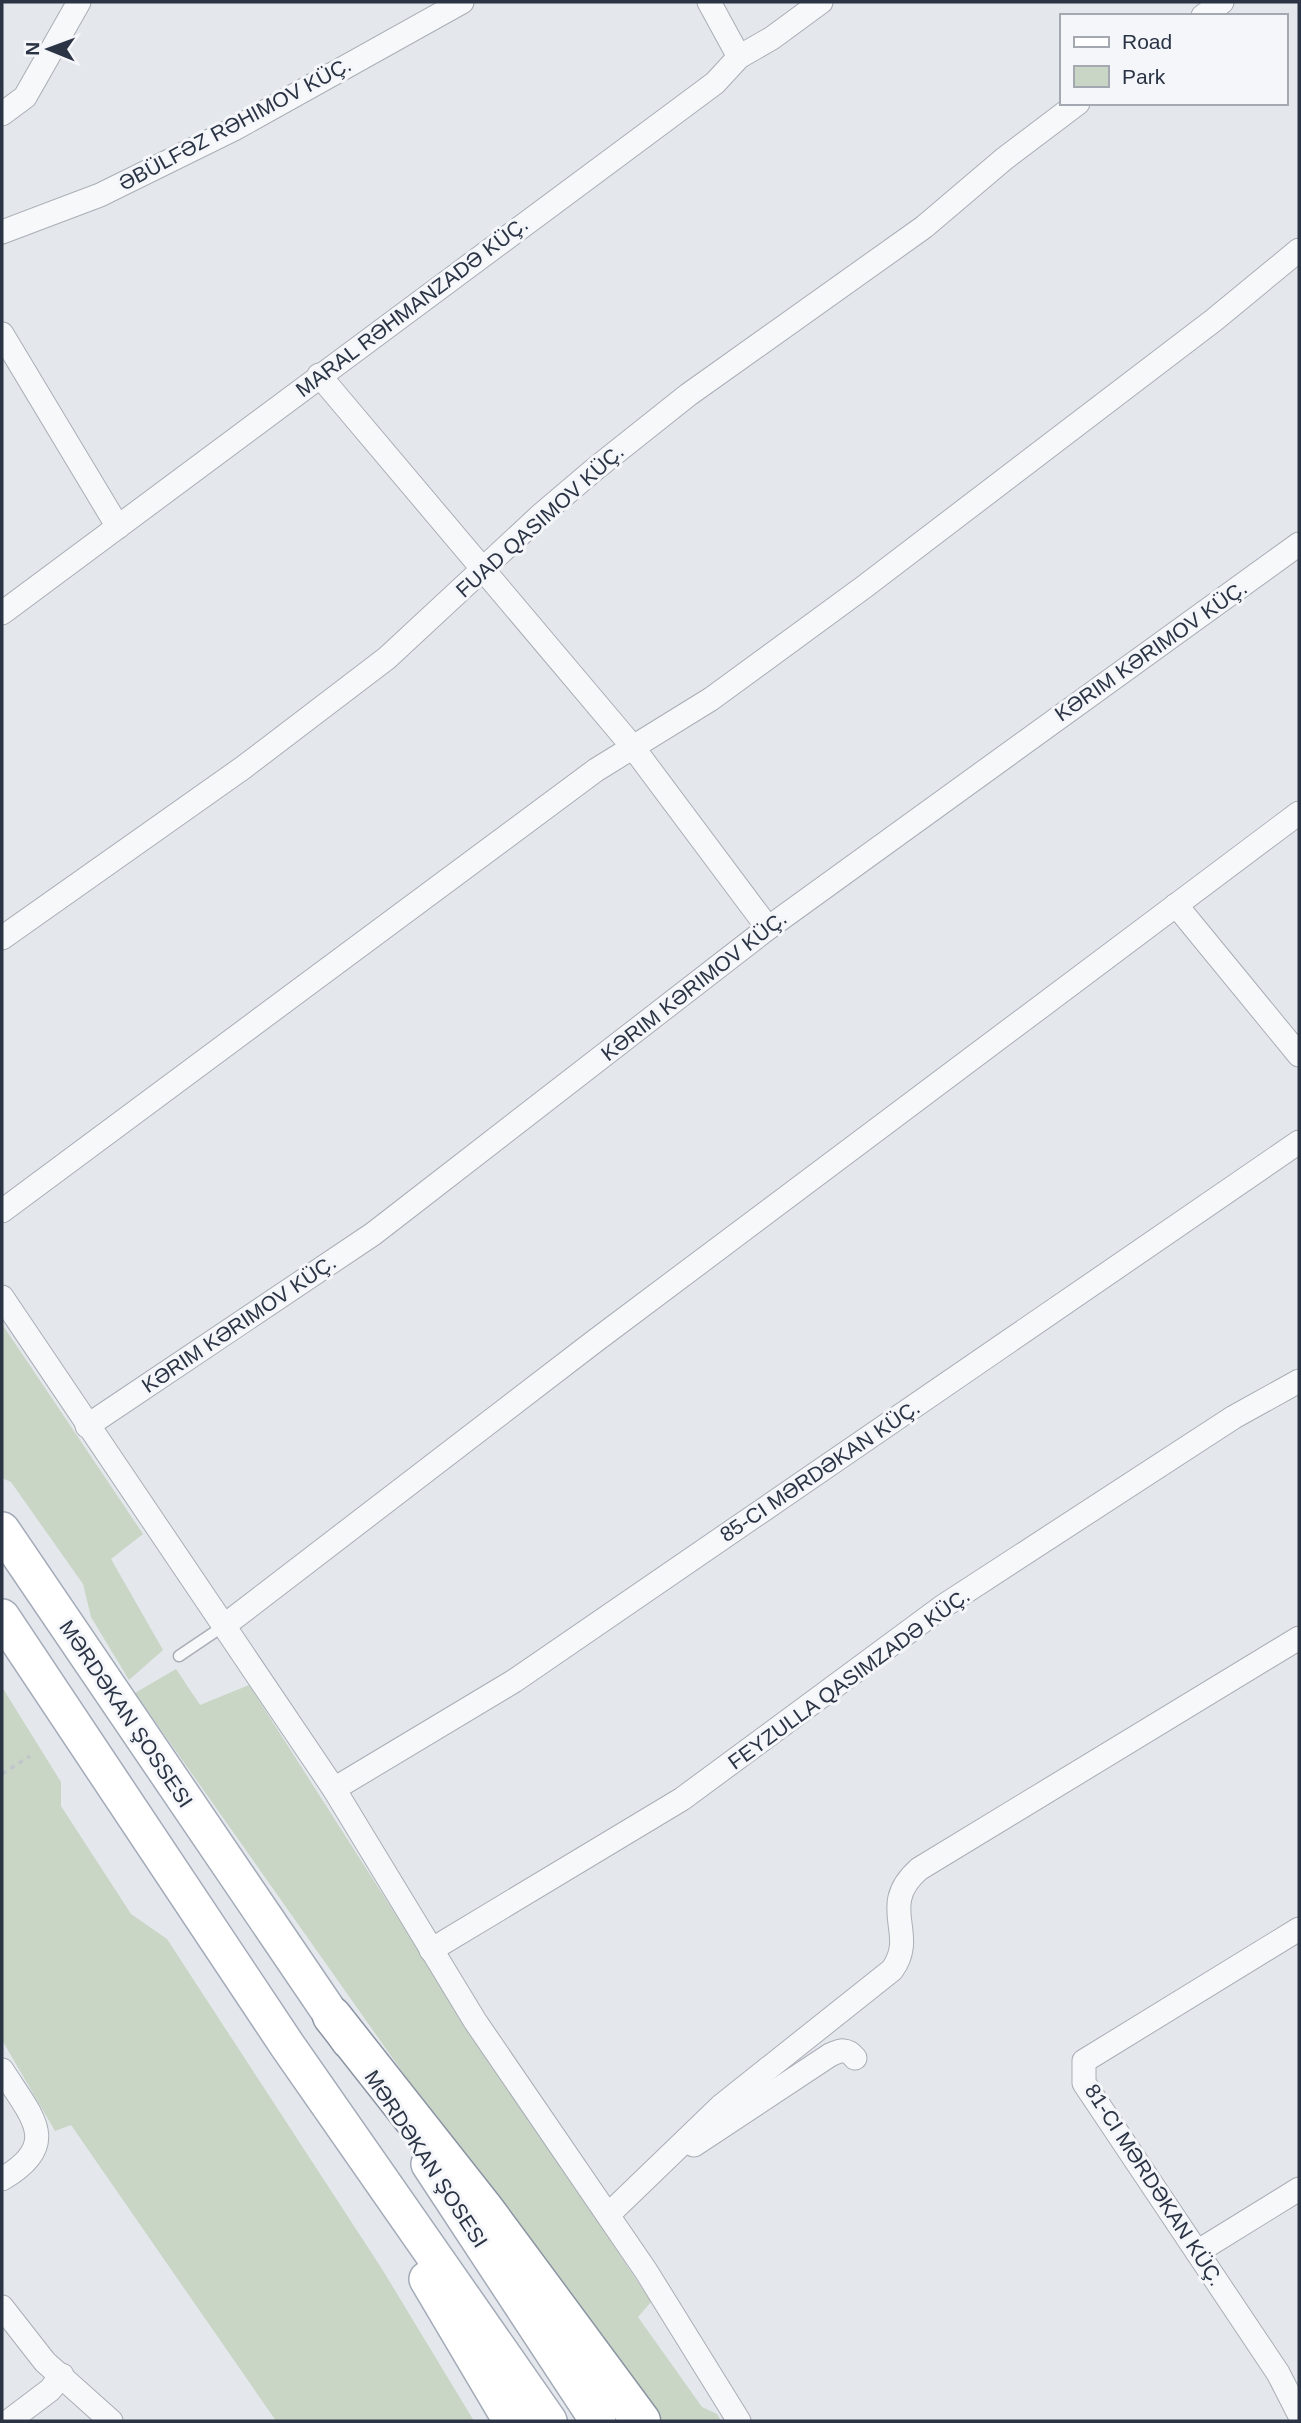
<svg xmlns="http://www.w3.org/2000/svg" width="1301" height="2423" viewBox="0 0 1301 2423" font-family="Arial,sans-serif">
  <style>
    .green { fill: #c9d6c5 }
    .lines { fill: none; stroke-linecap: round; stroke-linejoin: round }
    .service-casing { stroke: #a9aeb7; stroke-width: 13 }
    .minor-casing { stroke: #a9aeb7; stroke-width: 25 }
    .primary-casing { stroke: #a3abb8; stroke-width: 38 }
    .motorway-casing { stroke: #8b94a3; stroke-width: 41 }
    .path { stroke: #c2c5cb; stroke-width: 3.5; stroke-dasharray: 5 5; stroke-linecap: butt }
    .service { stroke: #f7f8fa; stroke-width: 10 }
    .minor { stroke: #f7f8fa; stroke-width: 23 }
    .primary { stroke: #fff; stroke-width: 35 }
    .motorway { stroke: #fff; stroke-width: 38 }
    .labels { text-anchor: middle; stroke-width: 6; stroke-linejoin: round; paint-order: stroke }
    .street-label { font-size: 21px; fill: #2b3445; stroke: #f4f6f9 }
  </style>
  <rect width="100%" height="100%" fill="#e4e7ec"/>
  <g class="green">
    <polygon points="2,1324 143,1534 111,1559 163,1650 129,1680 91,1617 83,1584 11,1482 2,1478"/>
    <polygon points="176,1669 200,1705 249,1685 422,1956 651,2302 638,2317 702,2407 717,2414 721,2421 658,2421 528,2250 135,1693"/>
    <polygon points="2,1687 61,1782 61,1806 131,1914 167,1939 382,2269 474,2421 276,2421 71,2125 55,2131 2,2040"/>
  </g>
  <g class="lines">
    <defs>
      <polyline id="service" points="179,1656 225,1625"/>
      <g id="minor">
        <polyline points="709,2 739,57"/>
        <polyline points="1203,16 1222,2"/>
        <polyline points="2,114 25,97 79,2"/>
        <polyline points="2,232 100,195 234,129 462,2"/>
        <polyline points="2,334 118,527"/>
        <polyline points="319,375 632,746 768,928"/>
        <polyline points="2,613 715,83 739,57 772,38 821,2"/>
        <polyline points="1176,905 1299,1055"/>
        <polyline points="2,938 244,767 387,658 542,514 595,469 688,395 924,227 1004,159 1078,103"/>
        <polyline points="2,1211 596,770 711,699 864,587 1214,320 1299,250"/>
        <polyline points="2,1297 334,1789 475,2021 646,2271 739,2421"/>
        <polyline points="87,1426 373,1234 768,928 1299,544"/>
        <polyline points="225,1625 595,1341 1299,813"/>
        <polyline points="334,1789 514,1681 1299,1142"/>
        <polyline points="1299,1929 1084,2061 1084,2083 1278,2373 1299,2414"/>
        <polyline points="431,1950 682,1799 942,1607 1234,1417 1299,1381"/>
        <path d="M2 2070C31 2116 63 2144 2 2179"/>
        <path d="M694 2145 830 2055C841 2050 847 2048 855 2058"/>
        <path d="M609 2214 721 2106 892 1970C919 1933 876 1907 919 1869L1299 1638"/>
        <polyline points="1197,2252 1299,2189"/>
        <polyline points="2,2307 45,2362 111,2421"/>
        <polyline points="9,2421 50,2390 62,2375"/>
      </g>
      <g id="primary">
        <polyline points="2,1530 349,2041"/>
        <polyline points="2,1617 287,2045 549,2421"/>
        <polyline points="429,2164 598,2421"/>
        <polyline points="427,2279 511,2421"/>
      </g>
      <polyline id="motorway" points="332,2016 485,2210 641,2421"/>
    </defs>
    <use href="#service" class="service-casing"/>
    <use href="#minor" class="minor-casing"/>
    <use href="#primary" class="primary-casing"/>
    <use href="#motorway" class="motorway-casing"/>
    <polyline class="path" points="2,1774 30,1756"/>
    <use href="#service" class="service"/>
    <use href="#minor" class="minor"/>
    <use href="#primary" class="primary"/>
    <use href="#motorway" class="motorway"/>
  </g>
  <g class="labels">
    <g class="street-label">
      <text transform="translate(235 124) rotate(-28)" y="7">ƏBÜLFƏZ RƏHIMOV KÜÇ.</text>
      <text transform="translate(412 307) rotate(-37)" y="7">MARAL RƏHMANZADƏ KÜÇ.</text>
      <text transform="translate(540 521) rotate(-42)" y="7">FUAD QASIMOV KÜÇ.</text>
      <text transform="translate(1151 651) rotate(-35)" y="7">KƏRIM KƏRIMOV KÜÇ.</text>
      <text transform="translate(694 986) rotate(-38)" y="7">KƏRIM KƏRIMOV KÜÇ.</text>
      <text transform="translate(239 1324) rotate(-34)" y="7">KƏRIM KƏRIMOV KÜÇ.</text>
      <text transform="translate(820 1471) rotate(-34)" y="7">85-CI MƏRDƏKAN KÜÇ.</text>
      <text transform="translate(849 1679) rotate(-36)" y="7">FEYZULLA QASIMZADƏ KÜÇ.</text>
      <text transform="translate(126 1714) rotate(56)" y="7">MƏRDƏKAN ŞOSSESI</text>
      <text transform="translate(426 2159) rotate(57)" y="7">MƏRDƏKAN ŞOSESI</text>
      <text transform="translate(1154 2185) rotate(57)" y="7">81-CI MƏRDƏKAN KÜÇ.</text>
    </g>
  </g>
  <rect width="1301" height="2423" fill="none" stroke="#2b3445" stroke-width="7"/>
  <rect x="1060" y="14" width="228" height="91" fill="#f4f6f9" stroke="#a4a8b1" stroke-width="2"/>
  <rect x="1074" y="37" width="35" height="10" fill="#ffffff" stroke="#a4a8b1" stroke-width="2"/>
  <text x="1122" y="49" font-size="21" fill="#2b3445">Road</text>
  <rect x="1074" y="66" width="35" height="21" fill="#c9d6c5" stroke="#a4a8b1" stroke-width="2"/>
  <text x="1122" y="84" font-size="21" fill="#2b3445">Park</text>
  <g transform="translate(49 49) rotate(271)" stroke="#f4f6f9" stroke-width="5" paint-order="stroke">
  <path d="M0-5L12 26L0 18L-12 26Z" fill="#2b3445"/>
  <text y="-10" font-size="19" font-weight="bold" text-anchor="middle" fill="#2b3445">N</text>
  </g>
</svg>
